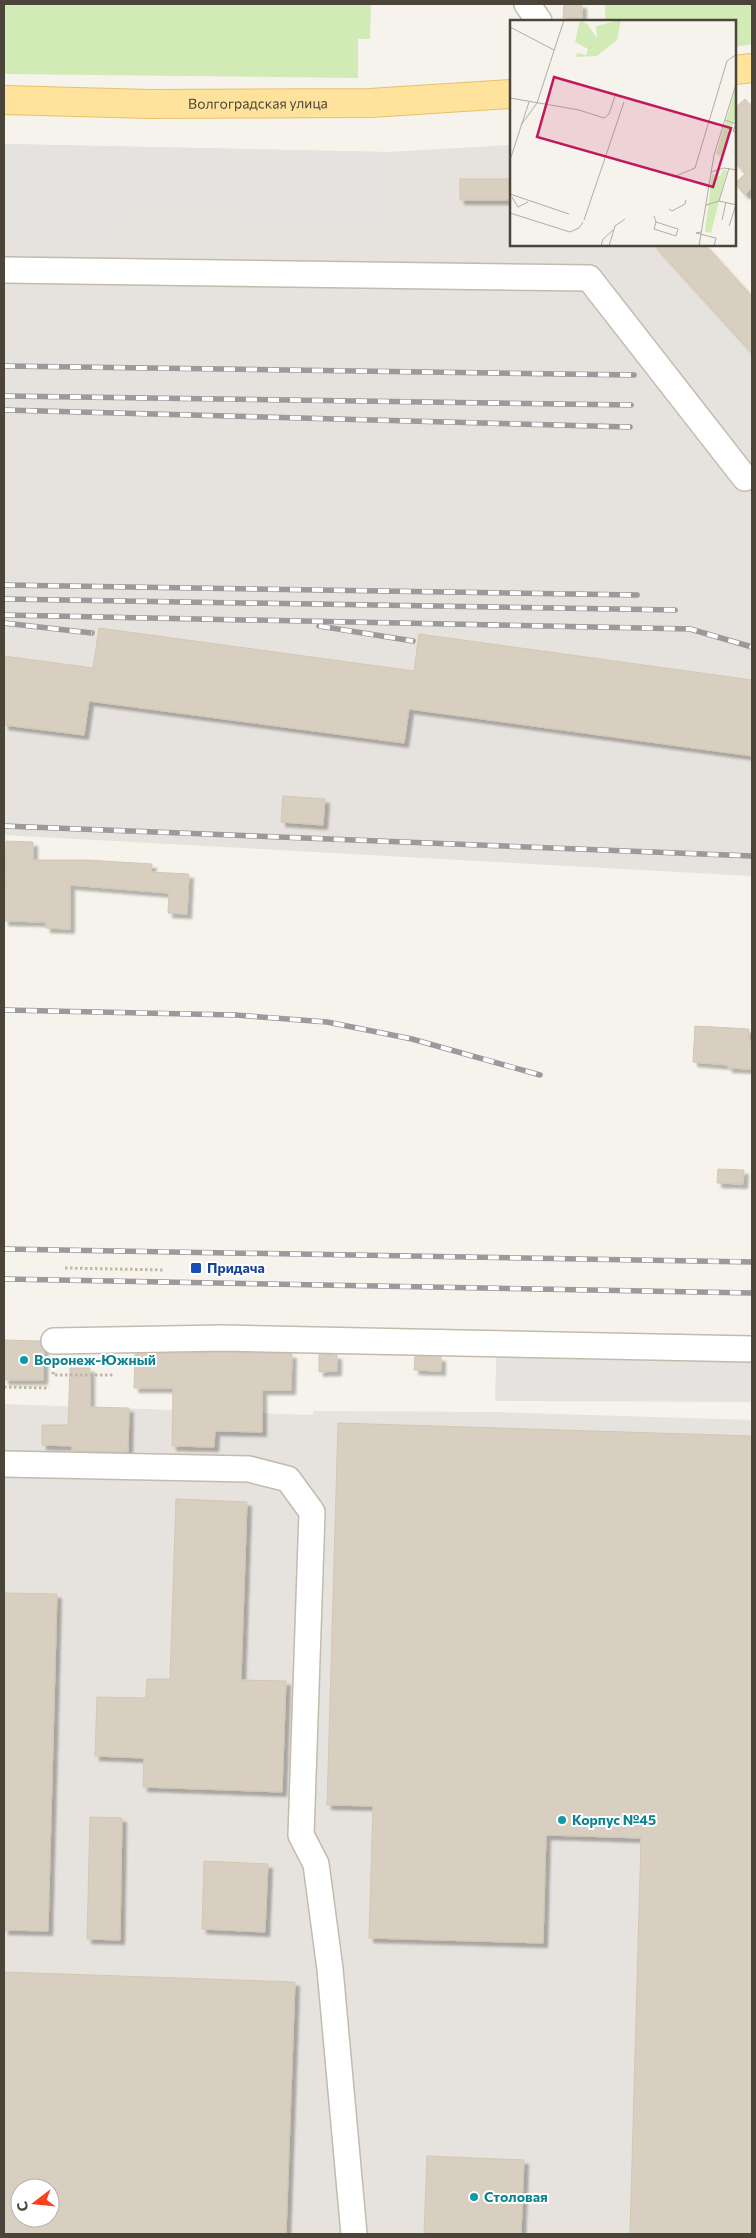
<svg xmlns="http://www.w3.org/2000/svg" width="756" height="2238" viewBox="0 0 756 2238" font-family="Commissioner,sans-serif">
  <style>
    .industrial { fill: #e6e2dd; fill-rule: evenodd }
    .green { fill: #d2eab5 }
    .parking { fill: #e5e3e0 }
    .building { fill: #d8cfc1; stroke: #d3c7b4; fill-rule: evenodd; filter: url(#shadow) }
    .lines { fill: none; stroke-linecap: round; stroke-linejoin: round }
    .minor-casing { stroke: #c2bbae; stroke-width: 28 }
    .major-casing { stroke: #e6c16a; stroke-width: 30 }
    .path { stroke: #c4b79f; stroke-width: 3; stroke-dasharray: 2.5 2.5; stroke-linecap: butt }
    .minor { stroke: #fff; stroke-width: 25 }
    .major { stroke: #ffe39c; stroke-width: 28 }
    .rail-casing { stroke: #9a9a9a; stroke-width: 5.5 }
    .rail { stroke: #fff; stroke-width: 4; stroke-dasharray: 11; stroke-linecap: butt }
    .transit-dot { fill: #1a4fb4; stroke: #fff; stroke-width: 2 }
    .culture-dot { fill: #0f9aa8; stroke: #fff; stroke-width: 2 }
    .labels { text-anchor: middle; stroke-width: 4; stroke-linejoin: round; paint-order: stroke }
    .street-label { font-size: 14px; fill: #4b4439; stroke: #fff }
    .transit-label { font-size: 14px; font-weight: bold; fill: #164399; stroke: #fff; text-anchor: start }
    .culture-label { font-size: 14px; font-weight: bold; fill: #0d838f; stroke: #fff; text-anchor: start }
    .inset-road { fill: none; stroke: #b2ada4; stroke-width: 1 }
    .view { fill: #c2185b; fill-opacity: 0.15; stroke: #c2185b; stroke-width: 2.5 }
    .inset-edge { fill: none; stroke: #4b4439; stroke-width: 2.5 }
  </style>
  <defs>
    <filter id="shadow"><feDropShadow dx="4.5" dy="4.5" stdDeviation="1" flood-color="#0004"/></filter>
  </defs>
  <rect width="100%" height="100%" fill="#f6f3ec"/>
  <g class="industrial">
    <polygon points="4,144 386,152 511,145 511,245 705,245 752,297 752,876 4,835"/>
    <path d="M4 1404 313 1415V1411L495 1412 752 1420V2234H4ZM20 2188H50V2218H20Z"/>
  </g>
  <g class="green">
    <polygon points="4,4 371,4 370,39 358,39 358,78 4,74"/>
    <polygon points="605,4 752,4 752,44 735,47 735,21 605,21"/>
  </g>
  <g class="parking">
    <polygon points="4,144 386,152 385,218 119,211 118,233 4,234"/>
    <polygon points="497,1333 752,1338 752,1402 495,1401"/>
  </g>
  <g class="building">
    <polygon points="564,4 582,4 582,18 563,18"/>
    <polygon points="745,99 752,107 752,188 745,195 735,183 745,174 735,162 735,108"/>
    <rect x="460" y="179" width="51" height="21"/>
    <polygon points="654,245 705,245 752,297 752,353"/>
    <polygon points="99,628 414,671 419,634 752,680 752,756 409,709 404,743 89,701 84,735 4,725 4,656 93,668"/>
    <polygon points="283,796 325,799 323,825 281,822"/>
    <polygon points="6,841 33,842 33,860 87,860 152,864 151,872 189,874 187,914 168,913 169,893 70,885 70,929 46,928 46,922 4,921"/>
    <polygon points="695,1026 749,1029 749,1040 752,1041 752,1069 728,1068 728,1065 693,1062"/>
    <polygon points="718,1169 744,1170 743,1184 717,1183"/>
    <polygon points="4,1340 40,1341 44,1351 43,1380 4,1380"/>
    <polygon points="223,1352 292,1354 291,1390 262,1390 262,1432 215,1431 214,1447 172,1446 173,1388 134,1388 135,1354"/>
    <polygon points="319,1354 337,1355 337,1371 319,1372"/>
    <polygon points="415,1356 441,1357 441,1371 414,1370"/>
    <polygon points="70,1368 90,1368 90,1407 129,1408 128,1452 72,1451 72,1446 42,1445 42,1425 68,1425"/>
    <polygon points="338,1423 752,1436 752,2234 630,2234 641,1838 546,1835 543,1943 369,1938 373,1806 327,1805"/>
    <polygon points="176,1499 247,1502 241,1680 286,1681 282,1792 143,1787 144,1758 95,1756 97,1697 146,1698 147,1679 170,1679"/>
    <polygon points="4,1593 57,1594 48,1931 4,1930"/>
    <polygon points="90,1817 122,1818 120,1940 87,1939"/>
    <polygon points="204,1861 268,1864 265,1932 202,1929"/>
    <path d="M4 1972 295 1982 286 2234H4ZM20 2188H50V2218H20Z"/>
    <polygon points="427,2156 524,2160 521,2234 424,2234"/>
  </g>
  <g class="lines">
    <defs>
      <g id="minor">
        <polyline points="527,4 539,21"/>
        <polyline points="4,270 589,278 745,478"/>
        <polyline points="54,1341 223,1338 752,1349"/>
        <polyline points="4,1464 249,1469 288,1479 312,1512 301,1835 316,1864 330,1969 354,2234"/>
      </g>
      <g id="major">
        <polyline points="735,70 752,68"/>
        <path id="s1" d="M4 100 150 104 370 103 511 94"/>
      </g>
    </defs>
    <use href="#minor" class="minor-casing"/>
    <use href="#major" class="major-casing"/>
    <g class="path">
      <polyline points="65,1268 164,1270"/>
      <polyline points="54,1362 53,1375 115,1375"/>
      <polyline points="4,1387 49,1388"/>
    </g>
    <use href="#minor" class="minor"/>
    <use href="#major" class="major"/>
    <defs>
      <g id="rail">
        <polyline points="4,366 634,375"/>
        <polyline points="4,396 631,405"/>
        <polyline points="4,410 630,427"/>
        <polyline points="4,585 637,595"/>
        <polyline points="4,599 675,610"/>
        <polyline points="4,615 690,629 752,647"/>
        <polyline points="4,623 92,633"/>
        <polyline points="319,626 413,641"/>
        <polyline points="4,826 752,856"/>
        <polyline points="4,1010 235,1015 327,1022 412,1039 540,1075"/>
        <polyline points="4,1249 752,1262"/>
        <polyline points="4,1279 752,1293"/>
      </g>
    </defs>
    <use href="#rail" class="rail-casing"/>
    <use href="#rail" class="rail"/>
  </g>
  <rect class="transit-dot" x="190" y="1262" width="12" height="12" rx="2.5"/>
  <g class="culture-dot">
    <circle cx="24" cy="1360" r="5"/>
    <circle cx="562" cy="1820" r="5"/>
    <circle cx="474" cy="2197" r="5"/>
  </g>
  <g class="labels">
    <g class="street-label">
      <text dy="5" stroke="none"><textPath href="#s1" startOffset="254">Волгоградская улица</textPath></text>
    </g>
    <g class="transit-label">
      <text x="207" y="1273">Придача</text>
    </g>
    <g class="culture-label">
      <text x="34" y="1365">Воронеж-Южный</text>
      <text x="572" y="1825">Корпус №45</text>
      <text x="484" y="2202">Столовая</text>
    </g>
  </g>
  <g transform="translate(510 20)">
    <rect width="226" height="226" fill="#f6f3ec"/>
    <path d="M70 0 77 4 87 18 86 6 111 0 107 20 87 36 66 37 67 33 76 35 78 29 65 22ZM226 67V95L212 137 206 134ZM213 150H217L201 213 195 212 202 154 210 156Z" fill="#d2eab5"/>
    <path class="inset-road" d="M0 7 44 30M0 78 69 90 94 98 99 94 106 73M215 100 226 104 223 111 227 113M11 105 27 83 54 0M0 140 19 82M201 152 214 148 227 150M166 156 185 148 217 41 227 34M0 174 59 194M2 177 8 187 18 182M209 181 219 148M196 185 209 181 227 185M159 189 162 191 175 184 176 180M0 193 60 212 69 208 73 202M144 196 146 202 168 209 166 216 144 209 146 202M74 200 114 82M212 200 216 182M219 206 226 185M191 212 186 213 206 218 204 226M91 226 93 219 103 210M99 226 105 206 115 199M189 226 204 135 227 61"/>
    <path class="view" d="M44 57 221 108 203 167 27 117Z"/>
    <rect width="226" height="226" class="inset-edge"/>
  </g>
  <rect width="756" height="2238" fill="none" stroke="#4b4439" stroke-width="10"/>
  <g transform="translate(35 2203) rotate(254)"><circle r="24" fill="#ffffff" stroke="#b7b4b0"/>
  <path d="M0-4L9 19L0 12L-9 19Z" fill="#fc3f1d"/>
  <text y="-8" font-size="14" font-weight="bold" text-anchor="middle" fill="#4b4439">С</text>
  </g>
</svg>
